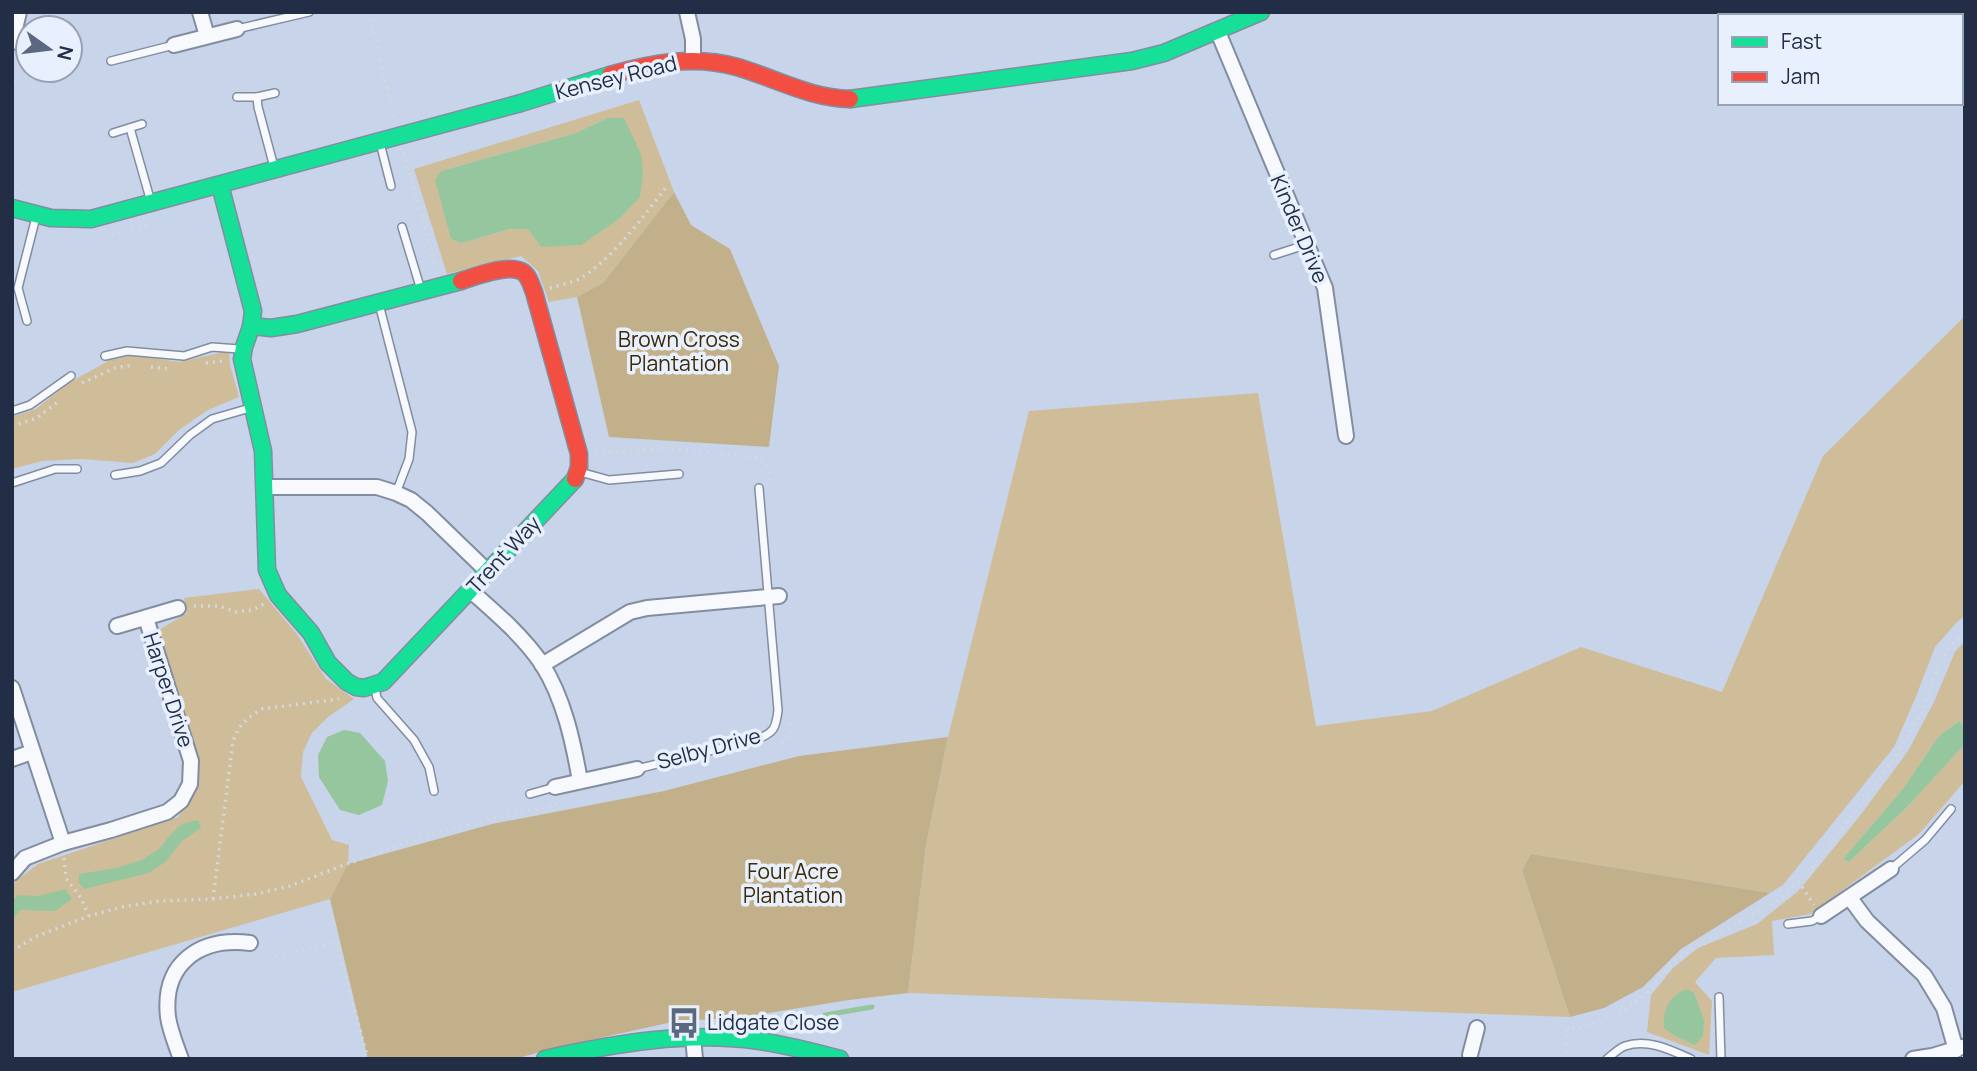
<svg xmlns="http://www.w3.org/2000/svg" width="1977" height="1071" viewBox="0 0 1977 1071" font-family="Manrope,sans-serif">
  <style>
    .green { fill: #cfbd99; fill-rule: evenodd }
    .forest { fill: #c2b08a }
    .water { fill: #96c69d }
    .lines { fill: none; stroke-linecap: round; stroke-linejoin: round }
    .stream { stroke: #96c69d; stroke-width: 5 }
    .lane-casing { stroke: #828da1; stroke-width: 10 }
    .street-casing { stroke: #828da1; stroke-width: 18 }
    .fast-casing { stroke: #828da1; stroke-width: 19 }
    .jam-casing { stroke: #828da1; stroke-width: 19 }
    .path { stroke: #d4d8df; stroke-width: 3.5; stroke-dasharray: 2 5; stroke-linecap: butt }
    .lane { stroke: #f7f9fc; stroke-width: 7 }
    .street { stroke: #f7f9fc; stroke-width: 14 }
    .fast { stroke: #16e098; stroke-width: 16 }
    .jam { stroke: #f24e42; stroke-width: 16 }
    .labels { text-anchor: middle; stroke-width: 7; stroke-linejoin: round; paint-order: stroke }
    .street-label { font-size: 21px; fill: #212e46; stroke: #e9f0fd }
    .park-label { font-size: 21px; fill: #3b2a04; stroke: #e9f0fd }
    .poi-label { font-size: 21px; fill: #212e46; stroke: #e9f0fd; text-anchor: start }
  </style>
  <rect width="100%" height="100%" fill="#c8d4e9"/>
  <g class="green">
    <path d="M639 100 674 192 603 283 577 297 549 302 538 271 521 256 447 274 414 169ZM607 118 632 139 641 154 541 247 529 229H510L462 243 441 171 576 133Z"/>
    <polygon points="1965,316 1965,616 1957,622 1935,647 1915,699 1894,747 1783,885 1770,893 1531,854 1522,870 1570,1017 908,993 926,845 948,737 1029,411 1258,393 1316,726 1432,711 1581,647 1722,692 1823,456"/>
    <polygon points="229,351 230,365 239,397 208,410 180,429 155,454 133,463 81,459 42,461 12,469 12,417 36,409 67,384 110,360 133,355 179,362"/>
    <polygon points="259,589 296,633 326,679 354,699 328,717 312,733 303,752 301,777 332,840 349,845 348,864 330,899 12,992 12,887 16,881 38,864 178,817 197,789 196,762 159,630 187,613 184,598"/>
    <polygon points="1965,641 1965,729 1959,721 1939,736 1902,790 1843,859 1849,862 1910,804 1965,744 1965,781 1919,834 1810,914 1772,921 1774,955 1716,958 1695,982 1712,1001 1709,1055 1647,1032 1651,995 1673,968 1698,948 1757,924 1797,892 1806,882 1859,817 1908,751 1934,702 1955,652"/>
  </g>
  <g class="forest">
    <polygon points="674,192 691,225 730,249 779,366 769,447 609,437 577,297 603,283"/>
    <polygon points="948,737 926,845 908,993 849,1000 737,1018 677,1021 554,1048 515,1059 368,1059 330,899 348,864 492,824 664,791 799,756"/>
    <polygon points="1531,854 1770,893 1681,949 1643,987 1604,1008 1570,1017 1522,870"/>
  </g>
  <g class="water">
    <polygon points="607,118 624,118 641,154 643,172 640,197 619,219 581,245 541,247 528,229 510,229 462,243 451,239 435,180 441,171 576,133"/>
    <polygon points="1959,721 1965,729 1965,744 1910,804 1849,862 1843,859 1902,790 1939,736"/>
    <polygon points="344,730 360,733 385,761 388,781 382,805 359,815 340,810 319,777 318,755 327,737"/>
    <polygon points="198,820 201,828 182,841 165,862 149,873 84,889 79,883 79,874 116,868 142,860 159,849 172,833 182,824"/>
    <polygon points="66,889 72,899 55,911 20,910 12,921 12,901 18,895 38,896"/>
    <path d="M1686 989 1694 993 1704 1020 1703 1036 1695 1045 1675 1036 1664 1028C1663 1010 1668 997 1686 989Z"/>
  </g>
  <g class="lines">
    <polyline class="stream" points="825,1015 872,1007"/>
    <defs>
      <g id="lane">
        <polyline points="237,29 309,12"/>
        <polyline points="111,61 174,45"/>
        <polyline points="237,97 257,97 275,93"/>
        <polyline points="257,97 258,107 274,167"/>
        <polyline points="130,128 151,202"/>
        <polyline points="113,133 142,124"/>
        <polyline points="380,143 391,186"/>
        <polyline points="402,227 421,290"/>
        <polyline points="1274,255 1305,245"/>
        <polyline points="379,304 412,432 409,459 396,493"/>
        <polyline points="27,321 18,288 36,217"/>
        <polyline points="105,356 127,351 184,356 212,347 239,349"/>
        <polyline points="12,411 30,405 71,376"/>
        <polyline points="580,472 609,480 679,474"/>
        <polyline points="115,475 140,471 161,463 190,435 212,419 250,408"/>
        <polyline points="12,483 55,469 77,469"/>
        <polyline points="375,688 377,698 414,740 429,767 434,791"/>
        <path d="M637 769 757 739C774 733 776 728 778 710L759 488"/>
        <polyline points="530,794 555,787"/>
        <polyline points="1891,869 1925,840 1951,809"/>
        <polyline points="1788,924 1812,921 1821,916"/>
        <polyline points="1719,997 1721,1059"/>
        <path d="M1607 1059C1612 1055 1619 1048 1625 1046 1647 1038 1671 1050 1691 1059"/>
      </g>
      <g id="street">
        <polyline points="200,12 207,36"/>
        <polyline points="687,12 693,39 693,60"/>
        <polyline points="1218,32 1325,288 1346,436"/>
        <polyline points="12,42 19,12"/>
        <polyline points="174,45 237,29"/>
        <polyline points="265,487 377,487 396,493 411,500 427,513 488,572"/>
        <path d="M471 591C496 613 523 636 542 664 564 699 573 741 580 781"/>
        <polyline points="117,626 178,608"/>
        <polyline points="542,665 630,612 647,608 779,596"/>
        <polyline points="12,688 63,843"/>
        <polyline points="12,759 32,752"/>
        <polyline points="555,787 637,769"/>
        <polyline points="12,873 25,858 63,843 111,830 167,812 181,801 190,784 191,761 146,618"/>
        <polyline points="1850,898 1867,921 1924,975 1944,1008 1956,1050"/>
        <polyline points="1821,916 1891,869"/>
        <polyline points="693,1037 695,1059"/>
        <polyline points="1470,1055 1477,1028"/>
        <path d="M181 1059C176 1045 170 1031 168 1017 162 963 200 937 250 943"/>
        <polyline points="1913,1059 1932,1056 1962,1047"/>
      </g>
      <g id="fast">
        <polyline points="850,99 1132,61 1164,53 1261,12"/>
        <polyline points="220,185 253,311 251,327 244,347 242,359 263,451 267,570 278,595 311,633 328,663 347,682 356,687 364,688 383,682 575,479"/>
        <polyline points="12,208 51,218 91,219 521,103 610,75"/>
        <polyline points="251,326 271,328 297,324 461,281"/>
        <path d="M545 1059C616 1043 688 1031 760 1041 787 1045 814 1052 840 1059"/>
      </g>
      <g id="jam">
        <path d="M610 75C652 63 694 55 737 67 775 78 809 98 850 99"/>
        <path d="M461 281C476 276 509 263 523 272 529 276 531 285 534 292L579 454V467L575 479"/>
      </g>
    </defs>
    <use href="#lane" class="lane-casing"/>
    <use href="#street" class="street-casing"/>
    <use href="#fast" class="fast-casing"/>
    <use href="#jam" class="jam-casing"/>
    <g class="path">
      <polyline points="369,12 394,119"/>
      <polyline points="12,89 25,51"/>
      <polyline points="404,153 436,267"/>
      <polyline points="12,181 24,190"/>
      <polyline points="111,235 151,225"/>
      <path d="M550 288C560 285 572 283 581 278 614 257 643 217 667 186"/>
      <polyline points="206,363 223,361"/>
      <polyline points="151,367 171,369"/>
      <polyline points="82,383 115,368 133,365"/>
      <polyline points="12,426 37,418 59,401"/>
      <polyline points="595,453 673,448 759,458 768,467 769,482"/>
      <polyline points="194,606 219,606 236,612 252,610 264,604"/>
      <polyline points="775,745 782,743 791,731 790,719"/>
      <polyline points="64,858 66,878 81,898 89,916"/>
      <polyline points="1798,881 1814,905"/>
      <polyline points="213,899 233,741 239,728 248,718 262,709 339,699"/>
      <polyline points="12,951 35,937 89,916 122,907 159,901 213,899 256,894 290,886 344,865 433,833 558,804"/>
      <polyline points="263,951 272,957 336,942 368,1059"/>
      <polyline points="1567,1059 1567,1029 1582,1027 1617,1014 1642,998 1668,967 1693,947 1778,901 1816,864 1885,772 1923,711 1937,669 1949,647 1965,631"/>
    </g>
    <use href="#lane" class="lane"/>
    <use href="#street" class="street"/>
    <use href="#fast" class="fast"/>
    <use href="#jam" class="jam"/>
  </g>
  <defs>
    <symbol id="bus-bare" viewBox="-9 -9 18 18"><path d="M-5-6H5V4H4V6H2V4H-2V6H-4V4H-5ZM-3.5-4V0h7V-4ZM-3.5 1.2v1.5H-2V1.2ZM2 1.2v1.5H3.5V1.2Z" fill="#5b687f" stroke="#e9f0fd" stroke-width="2.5" paint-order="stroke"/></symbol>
  </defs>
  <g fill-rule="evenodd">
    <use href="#bus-bare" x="662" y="1001" width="44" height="44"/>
  </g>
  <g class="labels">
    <g class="street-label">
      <text transform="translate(616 78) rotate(-14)" y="7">Kensey Road</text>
      <text transform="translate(1299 229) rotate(67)" y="7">Kinder Drive</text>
      <text transform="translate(504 555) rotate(-47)" y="7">Trent Way</text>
      <text transform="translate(168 690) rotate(72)" y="7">Harper Drive</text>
      <text transform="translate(709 749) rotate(-15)" y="7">Selby Drive</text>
    </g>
    <g class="park-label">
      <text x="679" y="347">Brown Cross<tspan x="679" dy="24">Plantation</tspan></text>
      <text x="793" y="879">Four Acre<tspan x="793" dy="24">Plantation</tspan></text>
    </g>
    <g class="poi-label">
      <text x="707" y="1030">Lidgate Close</text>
    </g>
  </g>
  <rect width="1977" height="1071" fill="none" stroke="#212e46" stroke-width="28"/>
  <rect x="1718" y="14" width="245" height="91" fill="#e9f0fd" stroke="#99a2b4" stroke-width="2"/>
  <rect x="1732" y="37" width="35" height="10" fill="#16e098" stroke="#99a2b4" stroke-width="2"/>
  <text x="1781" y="49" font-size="21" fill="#212e46">Fast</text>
  <rect x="1732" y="72" width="35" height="10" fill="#f24e42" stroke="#99a2b4" stroke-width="2"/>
  <text x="1781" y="84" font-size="21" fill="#212e46">Jam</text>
  <g transform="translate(49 49) rotate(104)"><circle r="33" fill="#e9f0fd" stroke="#99a2b4" stroke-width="2"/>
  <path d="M0-5L12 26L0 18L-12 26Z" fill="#5b687f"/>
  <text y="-10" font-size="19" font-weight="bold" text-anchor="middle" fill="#212e46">N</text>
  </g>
</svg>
